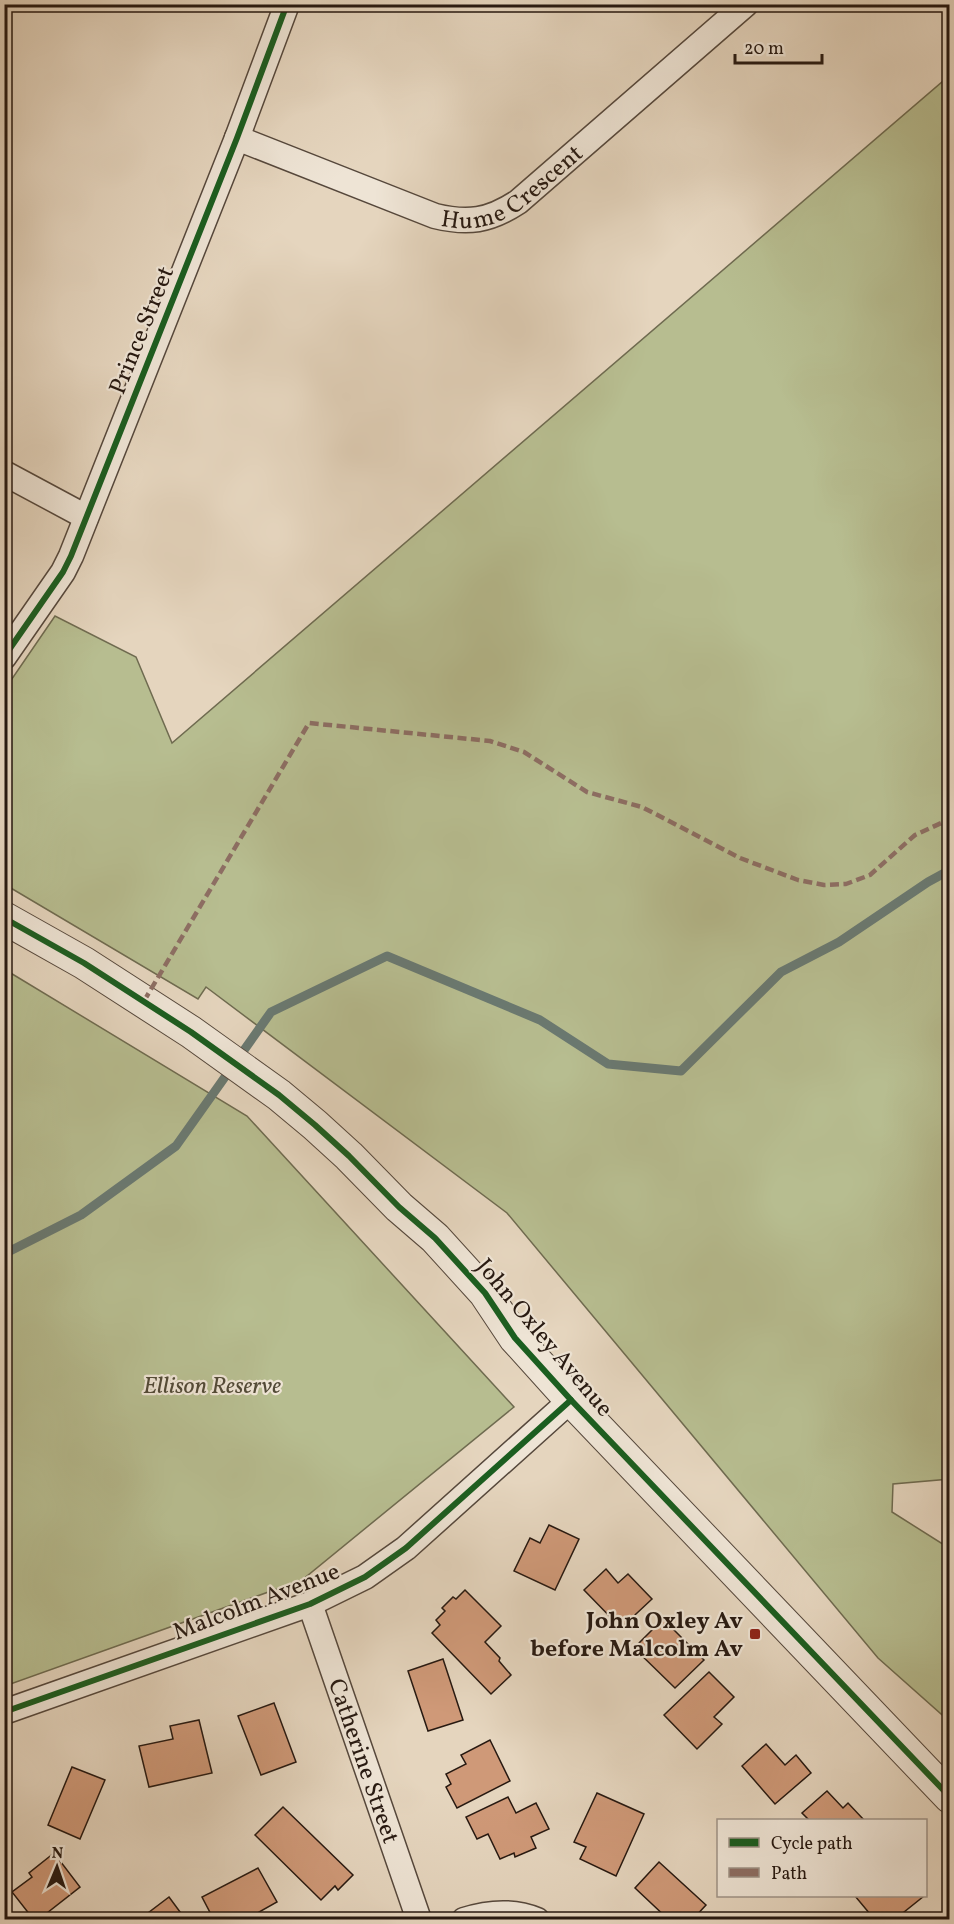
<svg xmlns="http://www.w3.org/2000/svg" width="954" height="1924" viewBox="0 0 954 1924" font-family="Vollkorn,serif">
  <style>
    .green { fill: #b7bd90; stroke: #6f6b50; stroke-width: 1.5 }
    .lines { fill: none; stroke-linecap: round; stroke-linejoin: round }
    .stream { stroke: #6a7971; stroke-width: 9 }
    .building { fill: #cf9978; stroke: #271911; stroke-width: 1.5 }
    .minor-casing { stroke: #56483c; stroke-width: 27 }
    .tertiary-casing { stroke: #56483c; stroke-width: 34 }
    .minor { stroke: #eee4d5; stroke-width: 24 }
    .tertiary { stroke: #eee4d5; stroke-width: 32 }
    .quiet { stroke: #8d6e63; stroke-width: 4.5; stroke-dasharray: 9 4.5; stroke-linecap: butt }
    .cycleway-casing { stroke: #eee4d5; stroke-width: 10 }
    .cycleway { stroke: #1b5e20; stroke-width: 6 }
    .poi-dot { fill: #8f2418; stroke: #eee4d5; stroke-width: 2 }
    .labels { text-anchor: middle; stroke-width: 4.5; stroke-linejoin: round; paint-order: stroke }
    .street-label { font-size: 24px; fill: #271911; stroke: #eee4d5 }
    .park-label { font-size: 24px; font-style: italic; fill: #524a37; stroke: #eee4d5 }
    .poi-label { font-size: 24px; font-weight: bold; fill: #271911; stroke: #eee4d5; text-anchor: end }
  </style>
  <rect width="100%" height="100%" fill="#e5d5be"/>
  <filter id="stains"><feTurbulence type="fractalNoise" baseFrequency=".00333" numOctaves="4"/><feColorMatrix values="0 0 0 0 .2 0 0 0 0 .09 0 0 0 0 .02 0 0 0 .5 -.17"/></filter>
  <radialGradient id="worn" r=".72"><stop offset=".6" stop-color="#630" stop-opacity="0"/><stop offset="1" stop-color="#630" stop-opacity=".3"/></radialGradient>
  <g class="green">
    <polygon points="949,76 950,1479 893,1484 892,1512 949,1548 949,1721 878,1658 507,1213 206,987 198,999 4,884 5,689 55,616 136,657 172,743"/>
    <polygon points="4,969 247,1116 514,1407 302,1580 5,1686"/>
  </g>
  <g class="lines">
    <polyline class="stream" points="4,1254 81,1215 176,1146 271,1012 387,956 540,1020 608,1064 681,1071 781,972 839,942 928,882 950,870"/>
  </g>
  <g class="building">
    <polygon points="549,1525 579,1539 555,1590 514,1571 530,1538 540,1543"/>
    <polygon points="606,1569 618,1583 628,1574 652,1599 621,1628 584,1590"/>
    <polygon points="465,1590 501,1626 485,1642 500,1658 499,1661 511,1675 491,1694 432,1633 440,1625 436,1620 445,1611 442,1608 453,1597 456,1599"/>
    <polygon points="663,1619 704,1660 675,1688 634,1648"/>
    <polygon points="443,1659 463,1720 428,1731 408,1671"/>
    <polygon points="709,1672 734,1697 714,1717 722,1724 697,1749 664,1715"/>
    <polygon points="274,1703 296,1762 261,1775 238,1716"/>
    <polygon points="199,1720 212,1773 149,1787 139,1746 173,1739 170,1726"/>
    <polygon points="490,1740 510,1781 457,1808 446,1787 451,1784 446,1774 466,1764 461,1755"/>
    <polygon points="766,1744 785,1765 796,1755 811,1773 775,1804 742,1766"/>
    <polygon points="72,1767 105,1780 80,1839 48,1825"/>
    <polygon points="827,1791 843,1808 848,1803 864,1820 809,1820 802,1813"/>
    <polygon points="597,1793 644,1814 616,1876 580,1859 586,1847 574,1842"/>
    <polygon points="508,1797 516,1813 536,1803 549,1829 531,1837 536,1848 515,1857 514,1853 500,1859 488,1834 477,1839 466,1817"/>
    <polygon points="283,1807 353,1875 338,1890 335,1886 321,1900 255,1835"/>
    <polygon points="54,1853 80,1887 38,1920 34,1920 12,1892 32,1877 29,1873"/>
    <polygon points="659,1862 706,1905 692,1920 669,1920 635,1888"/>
    <polygon points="258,1868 277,1902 245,1920 214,1920 202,1897"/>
    <polygon points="855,1896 924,1896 894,1920 875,1920"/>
    <polygon points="169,1897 186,1920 146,1920 144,1916"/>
  </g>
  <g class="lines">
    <defs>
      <g id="minor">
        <path id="s1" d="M237 138 435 216C468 224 489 221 518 202L746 4"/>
        <polyline points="4,473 86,517"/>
        <polyline points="4,657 63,572 71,556 237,138 287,4"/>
        <path id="s2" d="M310 1604 419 1920"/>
        <polyline points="4,1712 310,1604 365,1577 406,1548 571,1400"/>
        <path d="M464 1920C489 1912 513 1910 537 1920"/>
      </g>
      <polyline id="tertiary" points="4,918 84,963 191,1032 279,1095 315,1125 349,1156 399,1207 435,1238 485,1293 515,1338 571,1400 950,1797"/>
    </defs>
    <use href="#minor" class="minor-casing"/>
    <use href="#tertiary" class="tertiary-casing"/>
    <use href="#minor" class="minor"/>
    <use href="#tertiary" class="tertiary"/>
    <polyline class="quiet" points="144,1001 309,723 490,741 524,752 587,792 642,807 740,858 798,880 824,885 846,884 870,875 915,835 950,819"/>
    <defs>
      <g id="cycleway">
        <polyline points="4,657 63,572 71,556 237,138 287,4"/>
        <polyline points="4,918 84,963 191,1032 279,1095 315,1125 349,1156 399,1207 435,1238 485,1293 515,1338 571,1400 950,1797"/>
        <polyline points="4,1712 310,1604 365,1577 406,1548 571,1400"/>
      </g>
    </defs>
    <use href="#cycleway" class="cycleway-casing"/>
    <use href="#cycleway" class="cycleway"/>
  </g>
  <rect class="poi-dot" x="749" y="1628" width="12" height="12" rx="3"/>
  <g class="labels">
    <g class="street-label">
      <text dy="8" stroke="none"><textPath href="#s1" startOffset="300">Hume Crescent</textPath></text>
      <text transform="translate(141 330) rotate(-68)" y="8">Prince Street</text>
      <text transform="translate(545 1337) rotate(50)" y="8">John Oxley Avenue</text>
      <text transform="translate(256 1601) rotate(-21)" y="8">Malcolm Avenue</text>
      <text dy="8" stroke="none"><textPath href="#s2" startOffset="166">Catherine Street</textPath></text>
    </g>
    <g class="park-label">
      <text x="212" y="1393">Ellison Reserve</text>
    </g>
    <g class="poi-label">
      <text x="743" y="1628">John Oxley Av<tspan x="743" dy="28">before Malcolm Av</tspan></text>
    </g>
  </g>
  <rect width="954" height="1924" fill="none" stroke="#e5d5be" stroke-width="24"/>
  <rect x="6" y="6" width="942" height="1912" fill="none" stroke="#271911" stroke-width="3"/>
  <rect x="12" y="12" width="930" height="1900" fill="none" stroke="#271911" stroke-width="1.5"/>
  <rect x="717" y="1819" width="210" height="78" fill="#eee4d5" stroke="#9e9387" stroke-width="1.5"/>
  <rect x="729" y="1838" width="30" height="9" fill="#1b5e20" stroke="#9e9387" stroke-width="1.5"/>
  <text x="771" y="1849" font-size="18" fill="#271911">Cycle path</text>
  <rect x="729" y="1868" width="30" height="9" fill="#8d6e63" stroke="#9e9387" stroke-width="1.5"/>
  <text x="771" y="1879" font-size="18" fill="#271911">Path</text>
  <g transform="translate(57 1867) rotate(2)" stroke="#eee4d5" stroke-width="4.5" paint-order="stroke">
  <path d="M0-4.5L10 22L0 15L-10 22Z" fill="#271911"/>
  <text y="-9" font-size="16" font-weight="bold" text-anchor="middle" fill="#271911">N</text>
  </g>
  <path d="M735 54v9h87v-9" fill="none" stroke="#271911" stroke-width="3"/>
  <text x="744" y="54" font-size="18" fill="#271911" stroke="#eee4d5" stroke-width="4.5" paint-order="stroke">20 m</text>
  <rect width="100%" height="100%" filter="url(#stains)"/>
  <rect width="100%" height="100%" fill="url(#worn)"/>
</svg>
